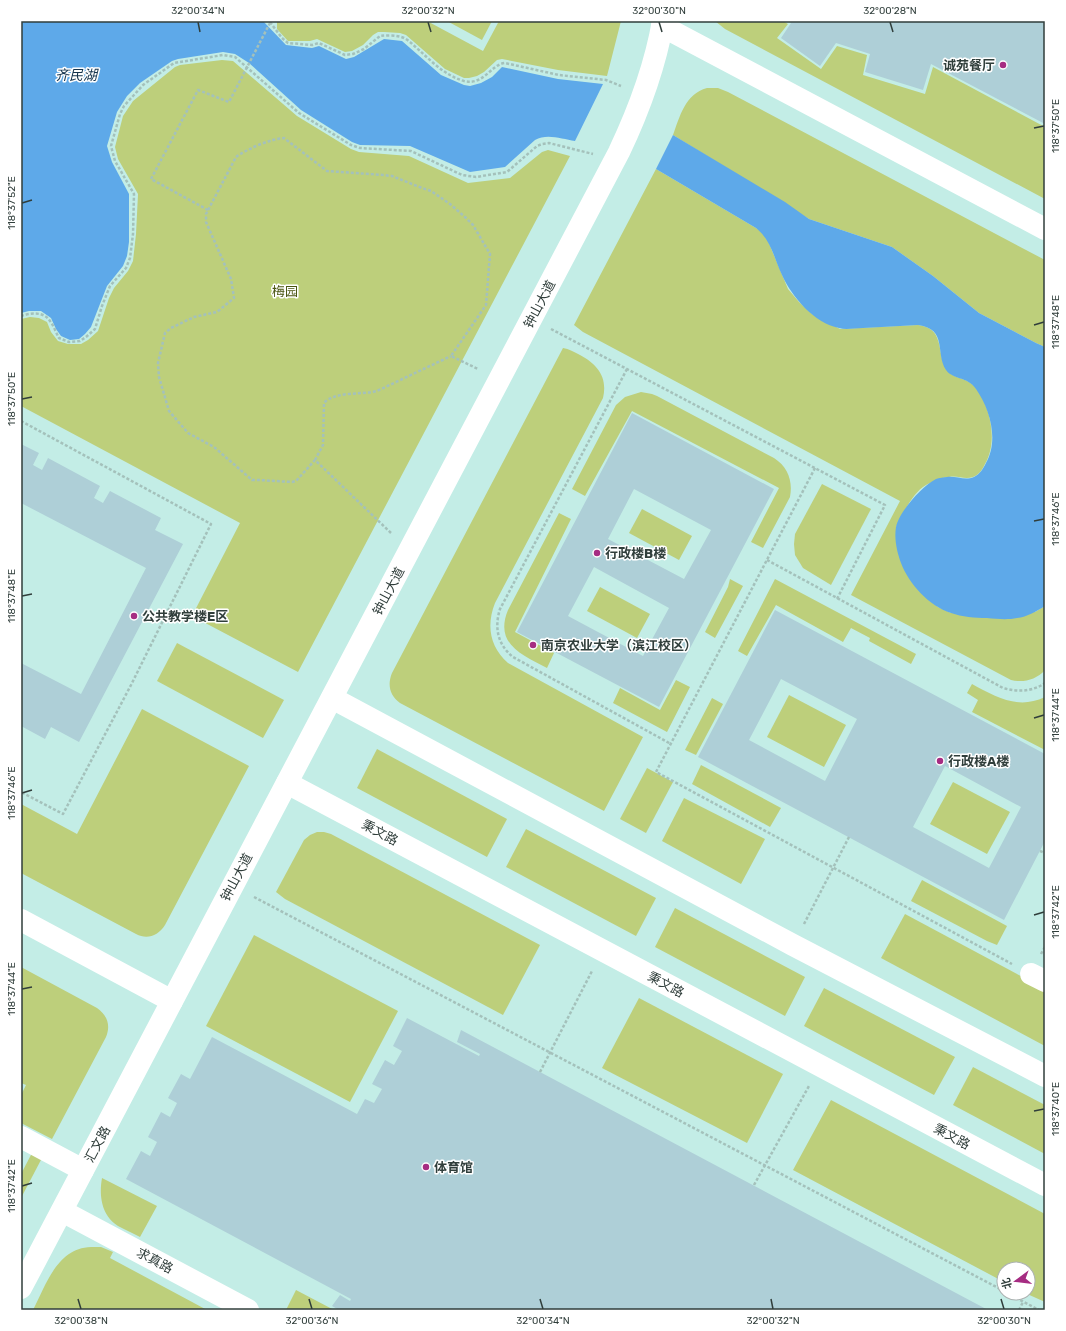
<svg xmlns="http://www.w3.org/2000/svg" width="1066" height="1331" viewBox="0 0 1066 1331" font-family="Rubik,'Noto Sans SC',sans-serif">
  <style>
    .built { fill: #c3ede6; fill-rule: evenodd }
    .green { fill: #bdcf7b }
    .water { fill: #5ea9e9 }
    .building { fill: #aecfd7; fill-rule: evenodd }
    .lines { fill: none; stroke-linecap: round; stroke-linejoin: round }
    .path { stroke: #a4c1bb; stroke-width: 2.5; stroke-dasharray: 3 2; stroke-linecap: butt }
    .minor { stroke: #fff; stroke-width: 22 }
    .ticks { fill: none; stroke: #303e3b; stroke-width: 1.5 }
    .poi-dot { fill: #a62c82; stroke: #fff; stroke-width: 1.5 }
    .labels { text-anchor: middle; stroke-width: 3; stroke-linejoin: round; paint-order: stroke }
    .poi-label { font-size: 13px; font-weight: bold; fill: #303e3b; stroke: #fff; text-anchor: start }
    .park-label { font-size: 13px; fill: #4b5612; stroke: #fff }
    .street-label { font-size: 13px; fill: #303e3b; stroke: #fff }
    .water-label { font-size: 14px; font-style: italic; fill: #14334d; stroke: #fff }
    .neatline { fill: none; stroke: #303e3b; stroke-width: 1.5 }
    .ticks-label { font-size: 10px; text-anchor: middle; fill: #303e3b }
  </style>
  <rect width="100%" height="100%" fill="#d8fbf4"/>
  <path class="built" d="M21 21H1045V1310H21ZM1004 1269H1028V1293H1004Z"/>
  <g class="green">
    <polygon points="277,21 427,21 483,51 499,21 621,21 607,76 558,70 502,59 497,60 484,72 477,76 469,78 464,78 445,69 406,35 400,33 384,32 378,32 373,35 363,45 352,51 345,52 317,39 310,41 288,41 277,29"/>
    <polygon points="447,21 492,21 482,40"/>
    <polygon points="715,21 783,21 788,24 777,38 821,69 837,46 867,55 863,75 925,94 933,67 1045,127 1045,199 725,29"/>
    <polygon points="222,60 233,61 297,116 351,149 359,152 409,156 468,183 510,178 542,152 548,150 570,156 298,672 192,616 240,523 21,406 21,319 30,317 39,318 47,322 51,332 58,341 68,344 81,344 88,340 98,331 109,298 114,288 128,271 133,261 136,234 138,194 118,159 115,147 123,116 133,101 175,67 180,65"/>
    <path d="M707 88H718L728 92 1045 260V347L1036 343 979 313 933 276 892 247 809 219 673 135C680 116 685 94 707 88Z"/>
    <path d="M656 169 756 228 763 233 768 241 788 289 799 302 812 314 840 329 918 325C941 328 938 344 943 362 944 365 947 369 949 372 955 379 966 377 975 387 991 406 998 442 985 464 982 470 979 475 973 477 964 480 958 475 949 477 943 477 932 482 926 485 913 492 903 514 896 527L927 598 938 607 951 613 1035 612 1045 606V670C1036 680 1023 683 1011 680L851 595 900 501 583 332 574 325Z"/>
    <path d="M563 348C569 349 574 352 580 355 597 364 608 377 603 398L495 603C486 626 490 647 508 663L643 737 604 811 400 703C390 696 387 685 392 673Z"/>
    <path d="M641 392 652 394 657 396 774 458C788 467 793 481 790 497L763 548 751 542 779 488 632 411 585 496 572 489 616 405 625 397Z"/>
    <polygon points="822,484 871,509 831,585 803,568 795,555 794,544 795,534"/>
    <polygon points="642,509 692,536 679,560 629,533"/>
    <path d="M559 513 571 519 515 632 554 653 547 668C522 655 494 644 508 610Z"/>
    <polygon points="730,579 743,586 715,638 705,632 728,587"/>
    <polygon points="775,579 916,654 911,664 869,641 870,638 851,628 843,642 776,605 747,656 738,651"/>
    <polygon points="600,587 650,614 637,638 587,611"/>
    <polygon points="177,643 284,700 263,738 157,681"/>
    <polygon points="676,680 690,687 667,732 613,703 620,688 660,710"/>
    <path d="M972 684C996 697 1018 710 1045 697V750L972 712 978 700 967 693Z"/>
    <polygon points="789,695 846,725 824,767 767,737"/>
    <polygon points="712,698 723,704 696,755 685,750"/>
    <path d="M142 709 249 766 165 925C158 936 147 940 136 934L21 873V804L77 834Z"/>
    <polygon points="377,749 507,819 487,857 357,788"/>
    <polygon points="701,765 781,808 770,827 692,784"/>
    <polygon points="647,768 673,782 646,833 620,819"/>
    <polygon points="953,782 1010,812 987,854 930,824"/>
    <polygon points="684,798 765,839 741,884 662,841"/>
    <polygon points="526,829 656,898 636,936 506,867"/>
    <polygon points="317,832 324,832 331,834 540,945 503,1015 285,899 276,892 304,840 310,835"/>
    <polygon points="922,880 1007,926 997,945 987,941 911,901"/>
    <polygon points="675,908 805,977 785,1016 655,947"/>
    <polygon points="905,914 1045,989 1045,1046 881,958"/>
    <polygon points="254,935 398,1011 350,1102 206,1026"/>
    <path d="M21 967 97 1008C107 1015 111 1025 106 1037L52 1139 21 1123V1095L26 1085 21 1083Z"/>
    <polygon points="824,988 955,1057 934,1095 804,1026"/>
    <polygon points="639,998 783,1074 747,1143 602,1068"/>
    <polygon points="973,1067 1045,1105 1045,1154 953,1105"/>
    <polygon points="831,1100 1045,1214 1045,1302 1025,1293 1028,1293 1028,1269 1004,1269 1004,1282 793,1170"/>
    <polygon points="32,1153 42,1158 21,1198 21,1174"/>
    <path d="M102 1178 157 1206 140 1237C133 1233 125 1230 118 1226 101 1215 99 1195 102 1178Z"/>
    <path d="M91 1247H101L113 1252 110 1258 207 1310H33C46 1285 57 1248 91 1247Z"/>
    <polygon points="296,1290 334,1310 286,1310"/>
  </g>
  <g class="water">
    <path d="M21 21H263L286 45 312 48 319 46 346 59 354 57 384 39 402 41 441 75 464 85 470 86 481 83 492 77 502 67 558 79 603 84 575 141C562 139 547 133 535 140L505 167 470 172 410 146 360 145 352 142 301 110 249 63 235 54 223 52 178 59 172 61 140 83 127 96 117 112 107 146 112 162 129 194V242L127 256 123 266 107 286 91 327 85 334 79 339 70 340 61 336 56 329 51 318 41 311H29L21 313Z"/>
    <path d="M673 135 785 202 809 219 892 247 933 276 979 313 1036 343 1045 347V606C1037 611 1027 617 1017 618 1008 620 997 619 987 618 975 618 962 617 951 613 929 606 909 584 901 563 897 552 894 539 896 527 899 512 922 486 936 479 939 478 944 477 947 477 957 476 965 481 974 477 980 474 983 469 986 463 999 440 990 409 976 389 967 376 953 380 946 370 935 353 948 329 918 325 900 326 882 327 863 328 855 328 846 330 839 328 814 323 792 297 782 275 774 258 771 240 756 228L656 169Z"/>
  </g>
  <g class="building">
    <polygon points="787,21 1045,21 1045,124 931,64 923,90 865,72 870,54 836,43 820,66 781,38 791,23"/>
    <path d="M632 413 774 489 659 707 517 632ZM634 489 711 530 684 579 608 539ZM594 567 669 608 643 656 568 616Z"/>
    <polygon points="21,444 39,453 33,465 42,470 48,458 100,486 94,498 103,503 110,491 161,518 155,530 183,544 79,742 51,727 45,739 21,726 21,663 81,694 146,568 21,503"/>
    <path d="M775 610 1045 754V841L1004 920 698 757ZM781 679 857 719 825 781 749 740ZM945 766 1021 807 989 868 913 827Z"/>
    <polygon points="407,1018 479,1056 480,1054 457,1042 461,1030 988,1310 339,1310 332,1306 340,1295 350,1301 351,1299 126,1179 141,1151 150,1156 157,1142 148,1137 161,1112 170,1117 177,1103 168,1098 181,1074 190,1079 212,1037 357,1114 365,1099 374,1103 382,1089 372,1084 385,1060 394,1065 402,1051 393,1046"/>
  </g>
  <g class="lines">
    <g class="path">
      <path d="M270 22 282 38 288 43 312 45 319 43 345 55 353 54 364 49 380 36C387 35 397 35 404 38 410 41 414 46 419 50 432 62 446 76 464 81 484 86 491 64 505 63L559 75 606 80 621 86"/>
      <polyline points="208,210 151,179 198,90 229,102 271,21"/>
      <path d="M21 316C30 313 44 311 50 321 54 326 56 333 59 338L69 342 80 341 86 337 95 329 102 306 110 286 126 268 130 258 133 234 134 194 115 161 111 146 120 114 124 106 143 85 174 63 223 55 235 57 299 113 351 145 360 148 411 151 462 175 476 177 507 172 537 146 542 144 549 143 593 154"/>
      <polyline points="551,329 885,505 837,599"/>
      <path d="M627 369 500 609C494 628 498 645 513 657L671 744"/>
      <polyline points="21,421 211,524 131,685 63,814 21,792"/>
      <path d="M315 460 323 445 324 403C334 391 363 395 377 391L451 356"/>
      <polyline points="815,468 656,772 1012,964"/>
      <path d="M391 533 315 460 296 481 292 482 259 480H252L214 447 188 433 169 411 159 377 158 363 165 333 171 328 194 317 217 312 234 298 231 279 206 222V214L236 157C247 149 270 139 284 138L327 171 383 175 392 176 422 188 431 191 450 204 465 217 473 225 490 254 486 305 451 356 478 369"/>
      <path d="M767 560 1003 688C1017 692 1032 692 1045 683"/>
      <polyline points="1040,851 1045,853"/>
      <polyline points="254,897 1004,1291"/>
      <polyline points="804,924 849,837"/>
      <polyline points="1041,954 1045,947"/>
      <polyline points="540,1072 592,971"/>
      <polyline points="754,1185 809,1086"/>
      <polyline points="1007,1293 1039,1310"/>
      <polyline points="1019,1310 1023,1302"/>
    </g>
    <g class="minor">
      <polyline points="662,26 1045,229"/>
      <polyline points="332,698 793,945 1045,1076"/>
      <polyline points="287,783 1045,1185"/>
      <polyline points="21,920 172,1001"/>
      <polyline points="1031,974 1045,981"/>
      <polyline points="21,1137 83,1170"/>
      <polyline points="62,1211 248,1310"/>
      <path d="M21 1288 619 152C639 110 655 67 663 21"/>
    </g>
  </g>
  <path class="ticks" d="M198 22 200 32M428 22 431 32M659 22 662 32M890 22 893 32M1034 128 1044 126M22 203 32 200M1034 325 1044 322M22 399 32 397M1034 521 1044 519M22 596 32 594M1034 718 1044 715M22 793 32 790M1034 915 1044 912M22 989 32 987M1034 1111 1044 1109M22 1186 32 1183M78 1299 81 1309M309 1299 312 1309M540 1299 543 1309M771 1299 773 1309M1001 1299 1004 1309"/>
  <g class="poi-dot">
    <circle cx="1003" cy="65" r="4"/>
    <circle cx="597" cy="553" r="4"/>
    <circle cx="134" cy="616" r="4"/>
    <circle cx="533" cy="645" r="4"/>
    <circle cx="940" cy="761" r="4"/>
    <circle cx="426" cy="1167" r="4"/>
  </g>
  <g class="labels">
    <g class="poi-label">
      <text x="995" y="70" text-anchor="end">诚苑餐厅</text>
      <text x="605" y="558">行政楼B楼</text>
      <text x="142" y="621">公共教学楼E区</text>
      <text x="541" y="650">南京农业大学（滨江校区）</text>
      <text x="948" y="766">行政楼A楼</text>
      <text x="434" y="1172">体育馆</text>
    </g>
    <g class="park-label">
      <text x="285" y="296">梅园</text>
    </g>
    <g class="street-label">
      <text transform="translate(539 304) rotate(-62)" y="5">钟山大道</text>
      <text transform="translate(388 591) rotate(-62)" y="5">钟山大道</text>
      <text transform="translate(380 832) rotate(28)" y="5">秉文路</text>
      <text transform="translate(236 877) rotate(-62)" y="5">钟山大道</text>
      <text transform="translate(666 984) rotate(28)" y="5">秉文路</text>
      <text transform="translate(952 1136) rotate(28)" y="5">秉文路</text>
      <text transform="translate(97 1144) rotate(-62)" y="5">汇文路</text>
      <text transform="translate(155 1260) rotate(28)" y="5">求真路</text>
    </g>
    <g class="water-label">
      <text x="76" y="80">齐民湖</text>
    </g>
  </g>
  <rect width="1066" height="1331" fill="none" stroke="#ffffff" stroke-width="44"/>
  <g transform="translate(1016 1281) rotate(255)"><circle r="19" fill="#ffffff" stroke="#acb2b1"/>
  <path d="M0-3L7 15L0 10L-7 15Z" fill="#a62c82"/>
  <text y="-6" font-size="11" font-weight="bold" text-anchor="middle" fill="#303e3b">北</text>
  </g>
  <rect x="22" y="22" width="1022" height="1287" class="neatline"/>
  <g class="ticks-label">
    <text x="198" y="14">32°00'34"N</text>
    <text x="428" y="14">32°00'32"N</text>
    <text x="659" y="14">32°00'30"N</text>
    <text x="890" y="14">32°00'28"N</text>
    <text transform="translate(1055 126) rotate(-90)" y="4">118°37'50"E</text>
    <text transform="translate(11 203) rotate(-90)" y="4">118°37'52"E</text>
    <text transform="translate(1055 322) rotate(-90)" y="4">118°37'48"E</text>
    <text transform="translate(11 399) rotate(-90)" y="4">118°37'50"E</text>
    <text transform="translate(1055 519) rotate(-90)" y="4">118°37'46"E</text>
    <text transform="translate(11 596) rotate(-90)" y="4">118°37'48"E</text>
    <text transform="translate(1055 715) rotate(-90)" y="4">118°37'44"E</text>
    <text transform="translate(11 793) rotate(-90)" y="4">118°37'46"E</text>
    <text transform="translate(1055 912) rotate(-90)" y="4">118°37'42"E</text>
    <text transform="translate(11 989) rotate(-90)" y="4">118°37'44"E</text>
    <text transform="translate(1055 1109) rotate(-90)" y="4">118°37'40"E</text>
    <text transform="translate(11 1186) rotate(-90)" y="4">118°37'42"E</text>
    <text x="81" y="1324">32°00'38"N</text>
    <text x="312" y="1324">32°00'36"N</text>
    <text x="543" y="1324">32°00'34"N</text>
    <text x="773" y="1324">32°00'32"N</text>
    <text x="1004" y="1324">32°00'30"N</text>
  </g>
</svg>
